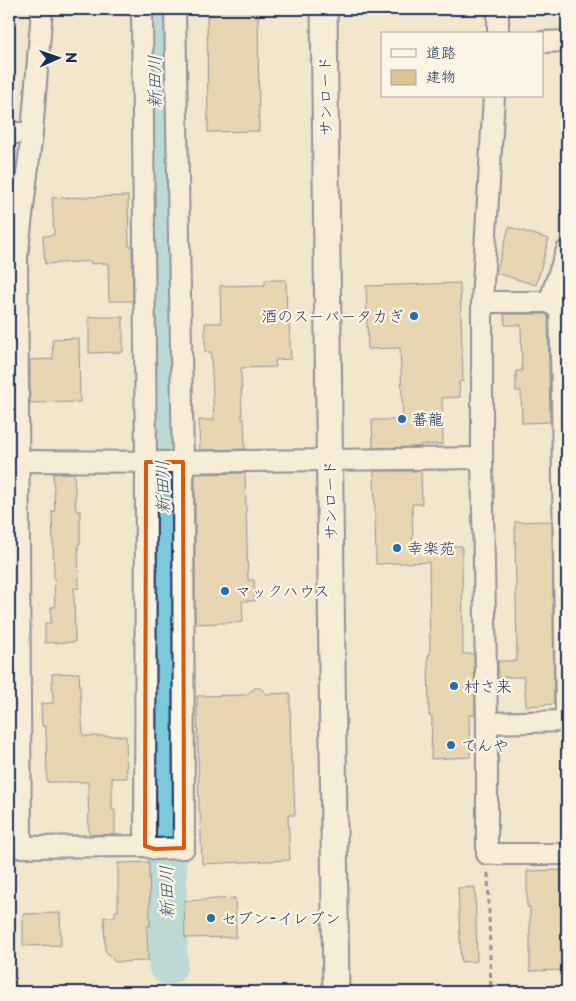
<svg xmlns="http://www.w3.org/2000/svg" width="576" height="1001" viewBox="0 0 576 1001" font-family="'Playpen Sans','Klee One',sans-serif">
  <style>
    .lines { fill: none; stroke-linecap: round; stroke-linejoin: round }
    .river { stroke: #7dc9dc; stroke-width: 39 }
    .building { fill: #dbc392; stroke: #1b2f5e }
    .minor-casing { stroke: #1b2f5e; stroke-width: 24 }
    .tertiary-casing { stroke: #1b2f5e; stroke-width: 29 }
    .path { stroke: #1b2f5e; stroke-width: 3; stroke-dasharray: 5 4; stroke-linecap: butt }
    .minor { stroke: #fcf5e5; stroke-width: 20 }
    .tertiary { stroke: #fcf5e5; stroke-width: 25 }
    .marked { fill: none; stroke: #de5710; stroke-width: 4; stroke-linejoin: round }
    .poi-dot { fill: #1f6fb2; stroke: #fcf5e5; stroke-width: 2 }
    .labels { text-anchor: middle; stroke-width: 4.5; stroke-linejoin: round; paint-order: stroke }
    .street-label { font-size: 16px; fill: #1b2f5e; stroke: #fcf5e5 }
    .poi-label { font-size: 16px; fill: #1b2f5e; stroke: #fcf5e5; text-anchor: start }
    .water-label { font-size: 18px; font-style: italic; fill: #34567e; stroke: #fcf5e5 }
  </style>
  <rect width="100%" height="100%" fill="#f2e6cc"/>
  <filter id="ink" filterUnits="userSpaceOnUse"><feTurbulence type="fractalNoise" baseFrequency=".02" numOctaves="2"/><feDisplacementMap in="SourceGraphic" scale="10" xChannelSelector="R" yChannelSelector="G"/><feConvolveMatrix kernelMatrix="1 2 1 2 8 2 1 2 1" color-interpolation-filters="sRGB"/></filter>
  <g filter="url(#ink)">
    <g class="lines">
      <polyline class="river" points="155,9 154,278 163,463 168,965"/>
    </g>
    <g class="building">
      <polygon points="207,9 258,9 259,131 208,132"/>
      <polygon points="128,196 129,246 132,246 133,301 109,301 108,263 91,264 91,261 45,264 43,236 54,235 52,198"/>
      <polygon points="509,227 549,239 536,285 496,273"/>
      <polygon points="265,280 286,280 287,321 289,321 291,359 275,360 276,367 241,368 242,419 244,419 245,449 200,450 199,420 214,420 211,352 205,352 205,323 221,323 220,286 265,285"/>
      <polygon points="460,283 463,381 459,382 460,397 442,398 443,444 420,445 420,447 373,448 372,420 403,420 400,348 368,349 366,286"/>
      <polygon points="504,314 545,314 548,316 550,422 522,423 521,391 516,391 516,371 522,371 521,325 505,325"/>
      <polygon points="89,317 123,317 123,352 89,353"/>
      <polygon points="79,338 80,402 30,403 30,360 53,359 52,339"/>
      <polygon points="374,471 421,471 422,504 412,504 413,547 462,546 463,654 474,654 475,715 469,715 470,757 431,759 432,716 429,716 428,655 430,655 429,562 376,564"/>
      <polygon points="74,473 76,511 80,511 80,544 78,544 79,588 74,588 75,642 45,643 45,623 51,623 51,607 55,607 53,544 52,511 55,511 53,474"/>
      <polygon points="245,473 248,580 254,580 255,601 242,601 243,622 195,624 195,474"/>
      <polygon points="552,521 554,704 526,706 524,677 498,677 498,661 517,661 515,522"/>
      <polygon points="79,673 83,736 126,736 127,778 112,778 112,810 115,810 115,834 89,835 88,782 47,782 46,726 42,726 41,704 53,703 52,674"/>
      <polygon points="255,688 260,688 267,694 290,693 291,765 293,765 295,815 288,815 290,860 202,864 200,812 199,812 197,696 246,695"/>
      <polygon points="149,862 150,926 147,926 148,961 115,962 105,950 104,917 115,917 115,911 118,911 118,863"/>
      <polygon points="567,870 567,970 530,971 530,907 527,907 527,871"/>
      <polygon points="475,887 477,961 461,962 458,888"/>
      <polygon points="235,898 236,937 185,938 184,901"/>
      <polygon points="60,913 61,945 23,946 23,914"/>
    </g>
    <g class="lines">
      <defs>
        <g id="minor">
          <polyline points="498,34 498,9"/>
          <polyline points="542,42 567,41"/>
          <polyline points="494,96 482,302 482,458 487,723 487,854 567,854"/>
          <polyline points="9,133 32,133"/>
          <polyline points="482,302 549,302 560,310 562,397 566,721"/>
          <polyline points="549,302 567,250"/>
          <polyline points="18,461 172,462 482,458"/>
          <polyline points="487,723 567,721"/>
          <polyline points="145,846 155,849 184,848 183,462 175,9"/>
          <polyline points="9,847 145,846 146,462 142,9"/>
          <polyline points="21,847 17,257 32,133 42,9"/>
        </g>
        <polyline id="tertiary" points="324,9 336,992"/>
      </defs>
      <use href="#minor" class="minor-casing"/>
      <use href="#tertiary" class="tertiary-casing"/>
      <polyline class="path" points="488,873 491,992"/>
      <use href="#minor" class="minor"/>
      <use href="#tertiary" class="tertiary"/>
    </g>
  </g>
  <path d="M0 0H576V1001H0ZM146 462H183L184 848 155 849 145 846Z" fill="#f2e6cc" fill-opacity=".55" fill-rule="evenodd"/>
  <path class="marked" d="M146 462H183L184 848 155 849 145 846Z"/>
  <g class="poi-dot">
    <circle cx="414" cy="316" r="5"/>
    <circle cx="402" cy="419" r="5"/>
    <circle cx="397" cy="548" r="5"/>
    <circle cx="225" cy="591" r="5"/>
    <circle cx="454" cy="686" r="5"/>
    <circle cx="451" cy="745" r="5"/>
    <circle cx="211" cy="918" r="5"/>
  </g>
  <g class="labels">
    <g class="street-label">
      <text transform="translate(325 96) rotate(-91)" y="6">サンロード</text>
      <text transform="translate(330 500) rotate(-91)" y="6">サンロード</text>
    </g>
    <g class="poi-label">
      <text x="404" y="322" text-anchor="end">酒のスーパータカぎ</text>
      <text x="412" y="425">蕃龍</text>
      <text x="407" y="554">幸楽苑</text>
      <text x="235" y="597">マックハウス</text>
      <text x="464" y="692">村さ来</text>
      <text x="461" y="751">てんや</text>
      <text x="221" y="924">セブン-イレブン</text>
    </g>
    <g class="water-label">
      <text transform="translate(155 82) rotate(-90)" y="6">新田川</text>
      <text transform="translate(163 487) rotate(-91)" y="6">新田川</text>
      <text transform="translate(167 892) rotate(-91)" y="6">新田川</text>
    </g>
  </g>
  <rect width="576" height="1001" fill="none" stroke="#fcf5e5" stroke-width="30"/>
  <rect x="15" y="15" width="546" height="971" fill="none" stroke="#1b2f5e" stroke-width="2" filter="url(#ink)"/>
  <rect x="381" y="32" width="162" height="65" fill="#fcf5e5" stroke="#a2a6af"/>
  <rect x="391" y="49" width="25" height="8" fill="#fcf5e5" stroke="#a2a6af"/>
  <text x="426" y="58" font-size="15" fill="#1b2f5e">道路</text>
  <rect x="391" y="70" width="25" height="15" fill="#dbc392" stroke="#a2a6af"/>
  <text x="426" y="82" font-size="15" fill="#1b2f5e">建物</text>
  <g transform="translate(58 58) rotate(88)" stroke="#fcf5e5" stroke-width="4" paint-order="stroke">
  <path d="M0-4L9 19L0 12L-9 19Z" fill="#1b2f5e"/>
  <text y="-8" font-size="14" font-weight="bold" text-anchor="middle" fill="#1b2f5e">N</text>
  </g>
</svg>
